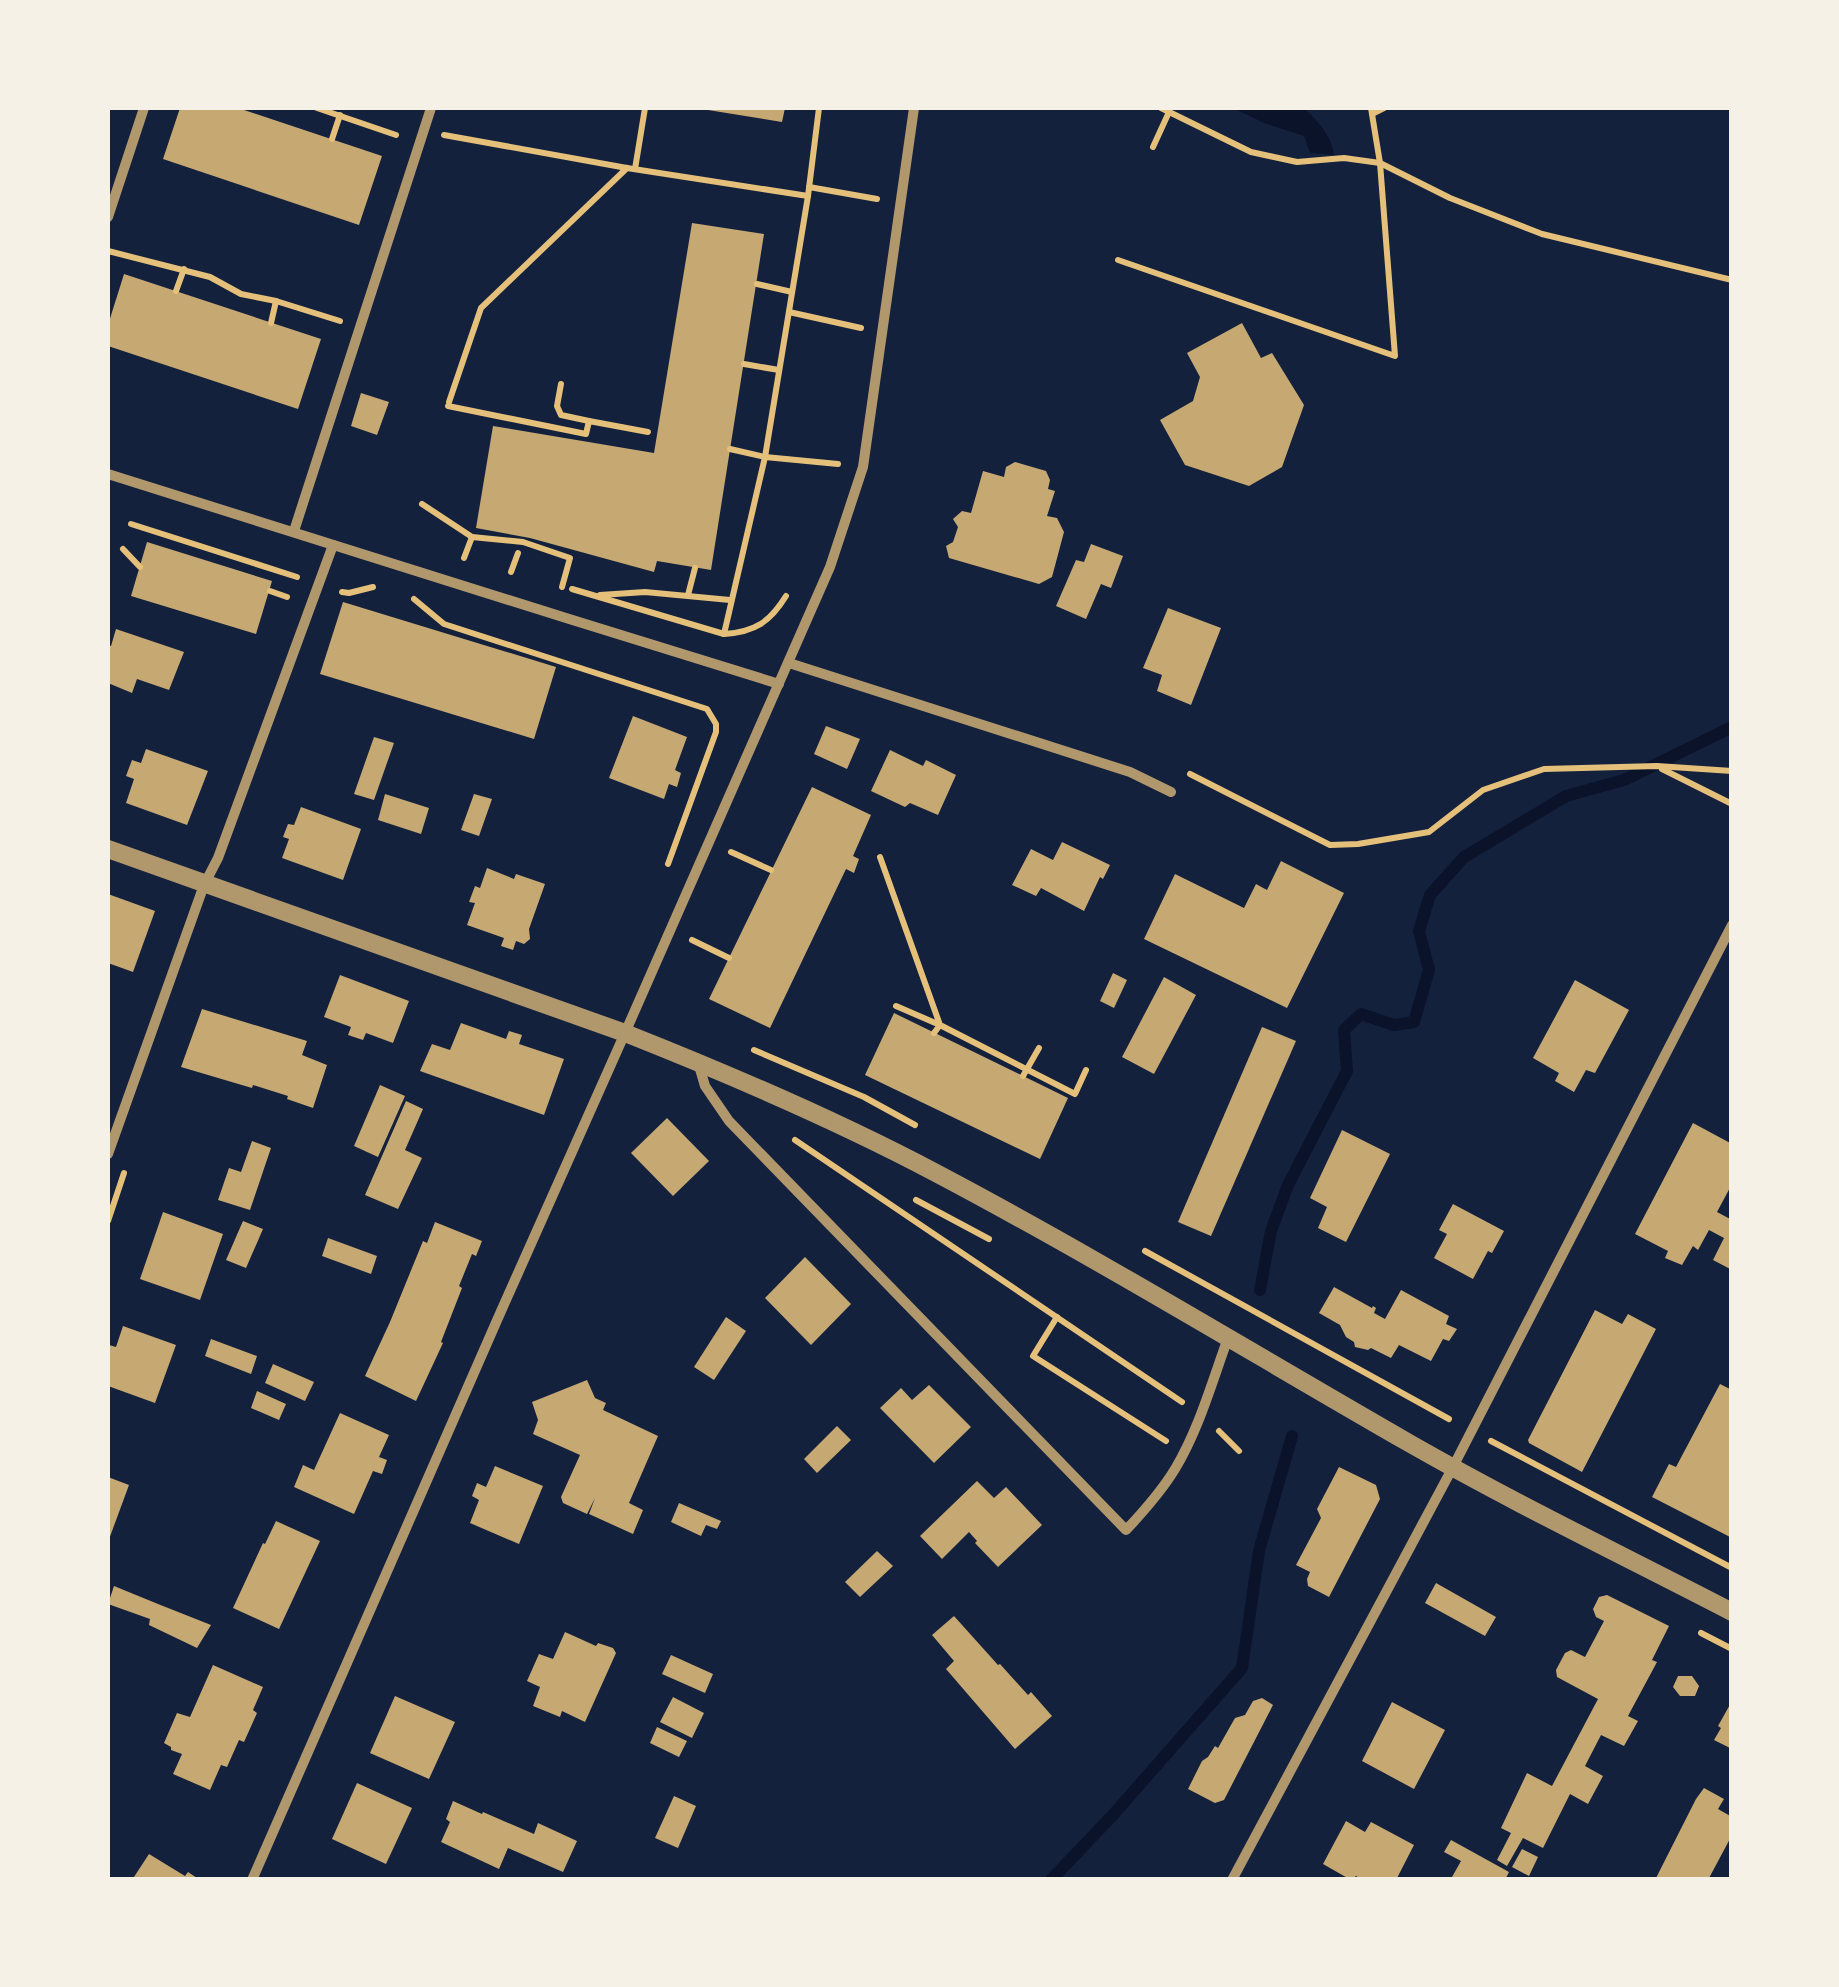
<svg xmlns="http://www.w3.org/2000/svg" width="1839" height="1987" viewBox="0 0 1839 1987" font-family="Roboto,sans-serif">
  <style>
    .water { fill: #0b132b }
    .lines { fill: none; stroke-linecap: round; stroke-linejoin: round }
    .stream { stroke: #0b132b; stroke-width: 12 }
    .building { fill: #c6a872 }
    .path { stroke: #e5c07b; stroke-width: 6 }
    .minor { stroke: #b1986c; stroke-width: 10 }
    .tertiary { stroke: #b1986c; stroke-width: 18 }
  </style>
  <rect width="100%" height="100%" fill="#14213d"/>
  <path class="water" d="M1233 108H1304C1317 120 1332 136 1334 155L1310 153 1304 136 1264 123Z"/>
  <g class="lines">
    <g class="stream">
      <polyline points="1260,1290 1271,1231 1288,1185 1347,1071 1344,1030 1361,1014 1394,1025 1414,1022 1429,970 1419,931 1430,895 1464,857 1566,796 1624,780 1732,727"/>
      <polyline points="1051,1880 1112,1816 1242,1668 1259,1551 1292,1436"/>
    </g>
  </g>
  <g class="building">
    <polygon points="180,108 238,108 382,156 359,225 163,159"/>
    <polygon points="708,108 785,108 782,122 708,110"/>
    <polygon points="692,223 764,234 711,570 657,561 654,572 530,538 476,528 493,426 654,453"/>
    <polygon points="124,274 321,339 298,409 108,346 108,325"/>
    <polygon points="1242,323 1261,358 1272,353 1304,405 1282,467 1249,486 1185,465 1160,420 1193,401 1200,377 1187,353"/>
    <polygon points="361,393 389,402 377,435 351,426"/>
    <polygon points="1015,462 1046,471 1050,480 1048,489 1055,491 1047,516 1057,518 1064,532 1052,577 1039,584 949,558 946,546 953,542 958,527 953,519 962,511 971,513 983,471 1004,477 1006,467"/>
    <polygon points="147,542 272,581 256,634 131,596"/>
    <polygon points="1091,544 1123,556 1111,588 1101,584 1086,619 1056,606 1076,560 1084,562"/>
    <polygon points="343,602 556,667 534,739 320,674"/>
    <polygon points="1168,608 1221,628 1191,705 1157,691 1162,675 1143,668"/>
    <polygon points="116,629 184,652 169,690 137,679 132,693 108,683 108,645 111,646"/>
    <polygon points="633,716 687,737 675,770 681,773 677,787 669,784 664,799 609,778"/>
    <polygon points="826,726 860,739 847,769 814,754"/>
    <polygon points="374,737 394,743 374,800 354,794"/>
    <polygon points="146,749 208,771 187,825 126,803 134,779 126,776 132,760 141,763"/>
    <polygon points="890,750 923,766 926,760 956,775 938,815 910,803 905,807 871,791"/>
    <polygon points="812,787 871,815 853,856 859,859 854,873 846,869 770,1028 709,999"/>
    <polygon points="385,794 429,808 421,834 378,820"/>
    <polygon points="474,794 492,799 479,836 461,830"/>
    <polygon points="301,807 361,829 343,880 282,858 289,839 283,837 288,824 294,825"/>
    <polygon points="1062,842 1110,865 1103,879 1100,877 1084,911 1041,888 1036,896 1012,885 1031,849 1053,860"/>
    <polygon points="1281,861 1344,893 1287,1008 1144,939 1175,874 1244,908 1256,884 1267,890"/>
    <polygon points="487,868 514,879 516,874 545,884 529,929 530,939 524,944 516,941 513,950 501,946 504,938 467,925 475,903 469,902 475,886 480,888"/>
    <polygon points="108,894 155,911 133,972 108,963"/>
    <polygon points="1113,973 1127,980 1114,1008 1100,1001"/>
    <polygon points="340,975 409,1001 393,1043 366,1033 363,1040 348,1035 351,1027 324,1017"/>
    <polygon points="1164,977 1196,995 1154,1074 1122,1057"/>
    <polygon points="1575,980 1629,1010 1595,1073 1586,1070 1574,1092 1555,1081 1559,1073 1533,1058"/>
    <polygon points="202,1009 307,1041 302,1055 327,1065 313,1108 287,1099 288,1096 253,1085 252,1088 181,1067"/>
    <polygon points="894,1013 1068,1098 1040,1159 865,1075"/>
    <polygon points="461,1023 506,1039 509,1031 522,1035 519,1044 564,1059 544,1115 420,1071 432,1044 450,1050"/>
    <polygon points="1262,1027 1296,1041 1211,1236 1178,1222"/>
    <polygon points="380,1085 405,1096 378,1157 354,1146"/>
    <polygon points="406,1101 423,1109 405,1150 422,1158 398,1209 365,1195"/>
    <polygon points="667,1118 709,1161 673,1196 631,1153"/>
    <polygon points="1693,1123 1732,1144 1732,1184 1717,1212 1732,1220 1732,1270 1713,1260 1724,1238 1709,1230 1698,1250 1693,1246 1682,1265 1665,1258 1668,1251 1635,1234"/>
    <polygon points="1342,1130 1390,1154 1346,1242 1318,1228 1327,1207 1310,1198"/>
    <polygon points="252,1141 271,1148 250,1210 218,1200 229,1168 241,1172"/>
    <polygon points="1453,1204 1504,1231 1492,1253 1488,1251 1473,1279 1434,1258 1447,1234 1439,1230"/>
    <polygon points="163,1212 223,1234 200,1300 140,1279"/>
    <polygon points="243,1221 263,1229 246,1268 226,1260"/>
    <polygon points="435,1222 482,1241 476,1256 472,1254 459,1286 462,1288 441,1342 443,1343 416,1401 365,1376 390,1322 423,1241 427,1243"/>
    <polygon points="328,1238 377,1256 371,1274 322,1256"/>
    <polygon points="805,1257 851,1304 811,1345 765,1298"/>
    <polygon points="1334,1287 1372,1308 1373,1306 1376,1308 1374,1313 1385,1319 1401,1290 1449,1316 1446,1324 1457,1329 1449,1341 1443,1339 1431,1361 1399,1345 1391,1358 1371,1348 1368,1350 1355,1347 1354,1342 1346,1337 1340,1325 1319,1313"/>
    <polygon points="1595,1310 1622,1324 1628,1314 1656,1329 1582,1472 1529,1443 1528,1440"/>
    <polygon points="726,1317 746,1331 714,1380 694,1367"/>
    <polygon points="123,1326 176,1345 155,1403 108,1386 108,1350 109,1345 116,1347"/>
    <polygon points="211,1339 257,1356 251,1374 205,1356"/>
    <polygon points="273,1364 314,1382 305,1401 265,1383"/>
    <polygon points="587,1380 595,1398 606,1403 603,1410 658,1436 629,1503 643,1510 633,1534 589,1514 595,1498 587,1514 563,1503 561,1497 580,1455 533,1434 538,1420 532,1402"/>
    <polygon points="1720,1384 1732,1390 1732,1538 1652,1497 1669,1464 1676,1467"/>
    <polygon points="929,1385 971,1427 934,1463 880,1408 901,1388 912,1400"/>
    <polygon points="257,1391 286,1404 279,1420 251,1408"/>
    <polygon points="340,1413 389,1435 379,1457 387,1460 382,1474 373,1471 354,1514 294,1487 303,1465 314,1470"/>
    <polygon points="837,1426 851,1440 817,1473 804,1459"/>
    <polygon points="495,1466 543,1486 519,1544 470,1523 479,1500 472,1496 477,1483 486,1487"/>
    <polygon points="1339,1467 1376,1485 1380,1499 1329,1597 1308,1586 1307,1579 1310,1572 1296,1565 1321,1518 1317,1509"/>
    <polygon points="108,1477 129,1485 108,1542"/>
    <polygon points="977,1481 994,1498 1006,1487 1042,1525 998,1567 975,1543 977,1541 969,1532 942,1559 920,1536"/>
    <polygon points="679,1503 721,1521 717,1529 706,1525 701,1536 671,1522"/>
    <polygon points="276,1521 320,1541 279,1629 233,1608 263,1543 265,1544"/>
    <polygon points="877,1551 893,1566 860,1597 845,1582"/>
    <polygon points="1436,1583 1496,1617 1485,1636 1425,1603"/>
    <polygon points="114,1586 158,1604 211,1625 197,1648 149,1625 150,1619 108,1604"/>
    <polygon points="1607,1595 1669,1626 1652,1660 1657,1662 1628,1716 1638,1721 1624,1746 1601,1735 1585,1766 1603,1776 1588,1804 1570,1794 1543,1848 1523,1838 1507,1866 1497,1860 1511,1833 1501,1828 1527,1773 1552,1786 1598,1699 1557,1677 1556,1670 1565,1653 1571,1650 1585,1657 1604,1621 1596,1617 1593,1609 1599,1597"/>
    <polygon points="954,1616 998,1665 1000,1664 1028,1695 1031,1692 1052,1716 1015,1749 946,1669 954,1661 932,1635"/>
    <polygon points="565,1632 596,1646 598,1643 613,1648 616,1653 585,1722 562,1711 560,1717 533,1706 540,1687 527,1681 539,1654 553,1659"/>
    <polygon points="671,1655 713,1674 705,1693 662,1674"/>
    <polygon points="213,1665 263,1687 253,1710 257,1713 244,1742 239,1740 227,1767 221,1765 210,1790 173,1774 182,1754 171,1750 171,1747 164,1743 177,1713 190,1717"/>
    <polygon points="1678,1676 1692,1676 1699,1686 1695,1696 1680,1696 1673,1687"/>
    <polygon points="395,1696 455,1722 429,1779 370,1753"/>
    <polygon points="673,1697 704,1713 692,1738 660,1722"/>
    <polygon points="1262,1698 1273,1705 1224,1800 1215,1803 1188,1789 1202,1761 1208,1757 1215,1746 1218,1748 1235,1718 1245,1715 1253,1701"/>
    <polygon points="1732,1701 1732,1749 1714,1740 1721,1728 1718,1726"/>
    <polygon points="1392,1702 1445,1730 1414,1789 1362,1761"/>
    <polygon points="657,1727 687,1741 679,1757 650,1743"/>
    <polygon points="357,1783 412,1808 386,1864 332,1839"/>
    <polygon points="1704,1788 1724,1799 1718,1809 1732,1817 1732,1835 1708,1880 1655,1880 1696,1799"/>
    <polygon points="674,1796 696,1806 678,1848 655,1838"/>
    <polygon points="453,1801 482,1814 483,1812 534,1834 538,1823 577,1841 563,1872 508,1848 499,1869 441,1842 450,1822 446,1819"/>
    <polygon points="1346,1821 1365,1832 1371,1822 1414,1845 1396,1880 1362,1880 1356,1876 1351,1880 1323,1864"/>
    <polygon points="1451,1840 1509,1872 1505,1880 1456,1880 1452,1877 1461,1861 1444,1852"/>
    <polygon points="1522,1849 1538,1857 1529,1876 1512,1867"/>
    <polygon points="149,1854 185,1876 188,1872 200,1880 132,1880"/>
  </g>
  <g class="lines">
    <g class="path">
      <polyline points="317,108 396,135"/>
      <polyline points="1161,108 1251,152 1297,162 1344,158 1380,163 1450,198 1542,234 1732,280"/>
      <polyline points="1372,114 1384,108"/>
      <polyline points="444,135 627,168 808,196"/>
      <polyline points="332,139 340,115"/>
      <polyline points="1153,147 1169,112"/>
      <polyline points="635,169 645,108"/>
      <polyline points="809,187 877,199"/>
      <polyline points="108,251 210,277 241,294 276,301 340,321"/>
      <polyline points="1118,260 1395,356 1380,163 1371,108"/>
      <polyline points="757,284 792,292"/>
      <polyline points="176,291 184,269"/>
      <polyline points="789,312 861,328"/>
      <polyline points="271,323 276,301"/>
      <polyline points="744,364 779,370"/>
      <polyline points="561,384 557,406 561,415 589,421"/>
      <polyline points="449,402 481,308 627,168"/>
      <polyline points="448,406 586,434 589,421 648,432"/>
      <polyline points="730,449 765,457 838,464"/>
      <polyline points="422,504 472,537 464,558"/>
      <polyline points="131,524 297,577"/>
      <polyline points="472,537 523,542 570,558 562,587"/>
      <polyline points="123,549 140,567"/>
      <polyline points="511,572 518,553"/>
      <polyline points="572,589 724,634 765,457 808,196 819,108"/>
      <polyline points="270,591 287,597"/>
      <polyline points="342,592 349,593 373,587"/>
      <polyline points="600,595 645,592 730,600"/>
      <polyline points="688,595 695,568"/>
      <polyline points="414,599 444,624 707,709 716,724 716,732 668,864"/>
      <path d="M724 634C755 632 770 622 786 596"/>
      <polyline points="1662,769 1732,804"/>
      <polyline points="1190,774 1330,845 1358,844 1429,832 1483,790 1544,769 1657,766 1732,771"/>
      <polyline points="731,852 771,870"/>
      <polyline points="880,857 940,1025 1075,1094 1086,1070"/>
      <polyline points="692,940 729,958"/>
      <polyline points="896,1006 940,1025 934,1033"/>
      <polyline points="754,1050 864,1097 915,1125"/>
      <polyline points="1023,1076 1039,1048"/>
      <polyline points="795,1140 1182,1402"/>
      <polyline points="916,1200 989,1239"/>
      <polyline points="108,1221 124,1173"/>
      <polyline points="1145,1251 1449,1419"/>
      <polyline points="1057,1317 1033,1356 1166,1441"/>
      <polyline points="1219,1431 1239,1451"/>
      <polyline points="1491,1441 1732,1568"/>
      <polyline points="1701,1633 1732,1649"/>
    </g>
    <g class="minor">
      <polyline points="108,217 144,108"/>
      <path d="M108 474C331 545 555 615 779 684"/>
      <polyline points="294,531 431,108"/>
      <polyline points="789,663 1130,772 1171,792"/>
      <path d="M698 1062 705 1086 729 1121 1126 1530C1144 1511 1161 1492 1175 1469 1199 1429 1212 1382 1228 1338"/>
      <polyline points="108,1154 204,885 218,858 333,545"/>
      <polyline points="252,1880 498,1318 625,1033 830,567 863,467 914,108"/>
      <polyline points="1232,1880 1453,1467 1732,925"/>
    </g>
    <path class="tertiary" d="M108 849 625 1033C731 1075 836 1120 936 1173 1097 1258 1252 1353 1409 1443 1514 1503 1624 1556 1732 1612"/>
  </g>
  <rect width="1839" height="1987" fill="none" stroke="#f6f1e7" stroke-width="220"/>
</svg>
